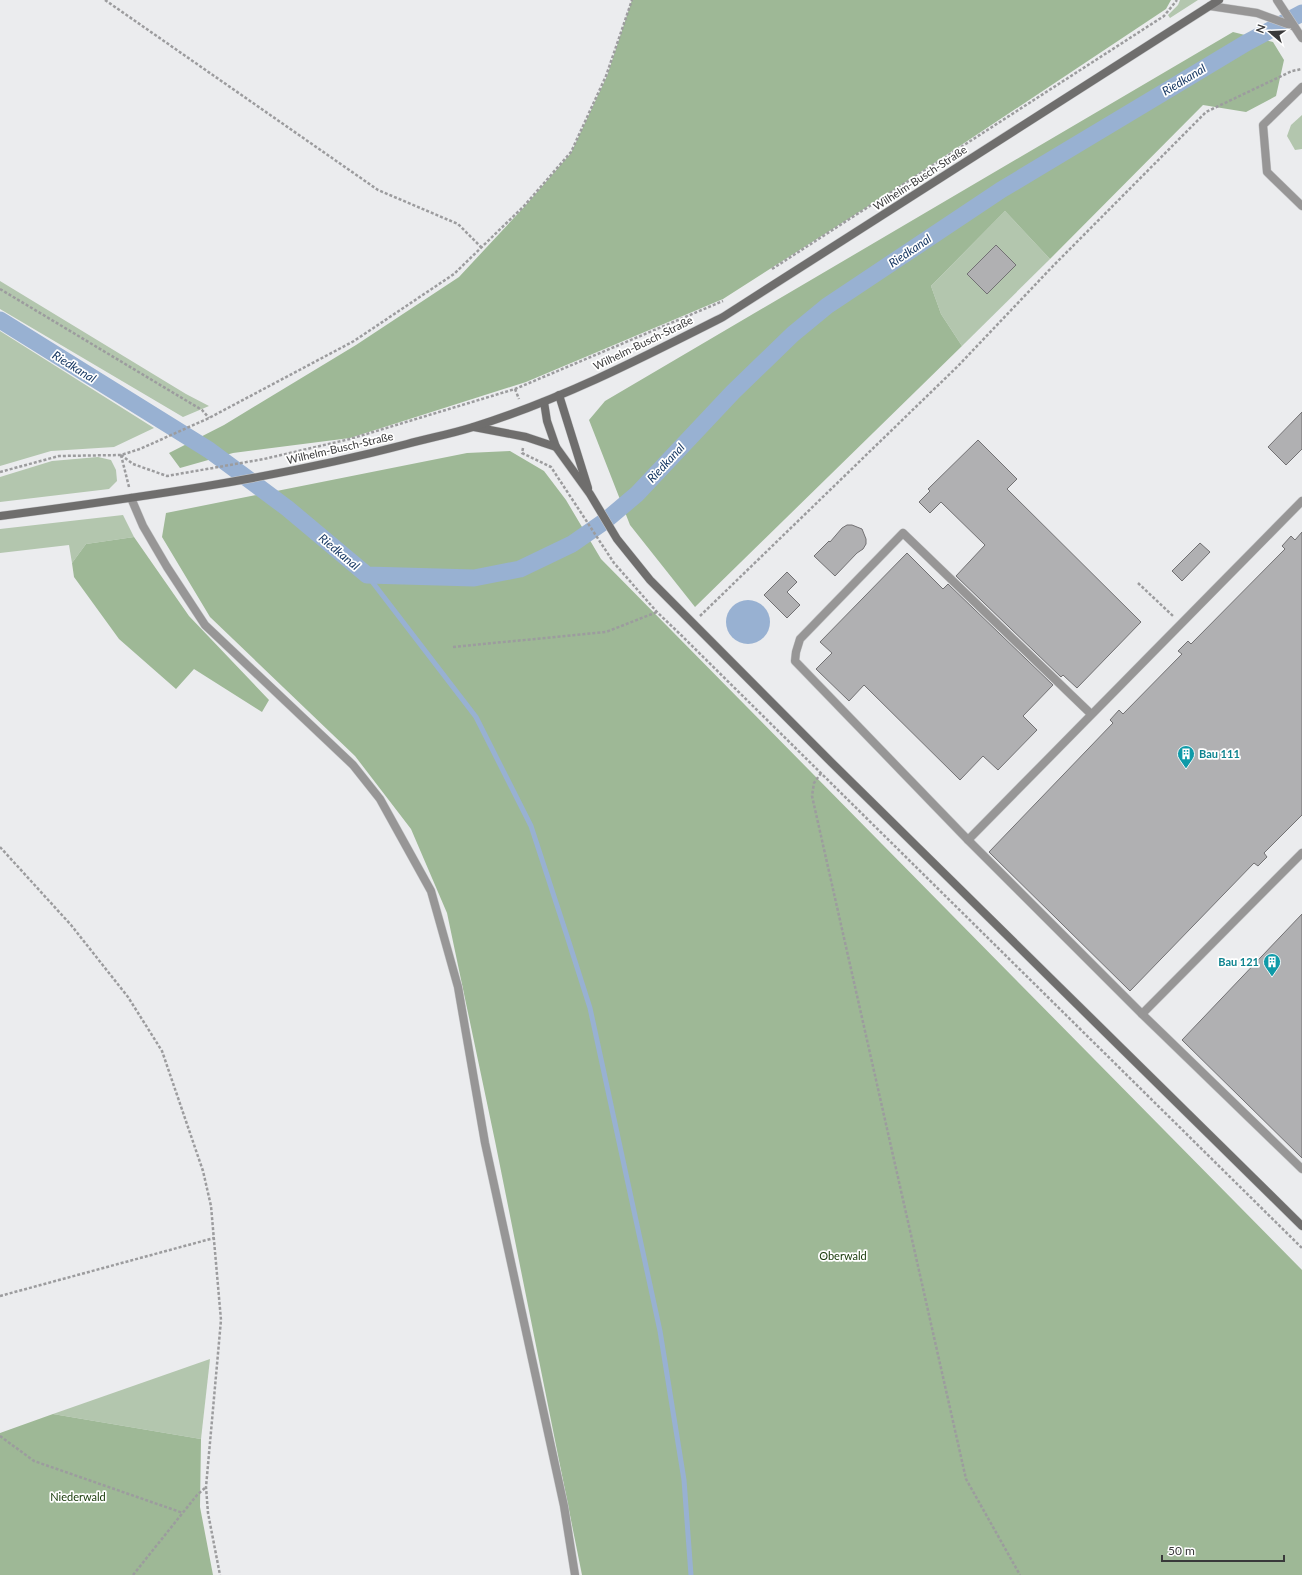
<svg xmlns="http://www.w3.org/2000/svg" width="1302" height="1575" viewBox="0 0 1302 1575" font-family="Lato,sans-serif">
  <style>
    .green { fill: #b3c6ae }
    .forest { fill: #9eb896 }
    .water { fill: #98b1d2 }
    .lines { fill: none; stroke-linecap: round; stroke-linejoin: round }
    .stream { stroke: #98b1d2; stroke-width: 5 }
    .canal { stroke: #98b1d2; stroke-width: 17 }
    .building { fill: #b0b0b2; stroke: #727173 }
    .lane-casing { stroke: #c7c8ca; stroke-width: 9 }
    .secondary-casing { stroke: #c7c8ca; stroke-width: 9 }
    .path { stroke: #9c9c9e; stroke-width: 2.5; stroke-dasharray: 3 2; stroke-linecap: butt }
    .lane { stroke: #979696; stroke-width: 8 }
    .secondary { stroke: #6f6e6d; stroke-width: 8 }
    .labels { text-anchor: middle; stroke-width: 3.5; stroke-linejoin: round; paint-order: stroke }
    .street-label { font-size: 11px; fill: #39393a; stroke: #fff }
    .culture-label { font-size: 11px; font-weight: bold; fill: #0d838f; stroke: #fff; text-anchor: start }
    .park-label { font-size: 11px; fill: #143706; stroke: #fff }
    .water-label { font-size: 12px; font-style: italic; fill: #183964; stroke: #fff }
  </style>
  <rect width="100%" height="100%" fill="#ebecee"/>
  <g class="green">
    <polygon points="1180,0 1198,0 1170,18 1168,15 1178,5"/>
    <polygon points="1302,115 1302,149 1295,150 1287,136 1291,125"/>
    <polygon points="1005,211 1050,259 962,346 941,314 931,286"/>
    <polygon points="0,281 186,394 209,406 183,417 0,309"/>
    <polygon points="0,331 154,428 114,447 51,451 0,466"/>
    <polygon points="98,457 111,460 116,470 117,481 109,489 0,502 0,477 52,461"/>
    <polygon points="123,515 134,537 86,544 72,563 69,545 0,553 0,529"/>
    <polygon points="210,1359 201,1439 53,1414"/>
  </g>
  <g class="forest">
    <polygon points="632,0 1171,0 1166,9 895,189 723,299 526,382 350,438 233,453 180,468 169,453 224,425 356,345 459,277 525,206 571,153 607,76"/>
    <polygon points="1233,32 1273,42 1284,60 1276,96 1246,112 1203,105 1050,259 1005,211 931,286 941,314 962,346 695,607 630,525 589,420 605,401"/>
    <polygon points="510,451 544,471 566,500 601,559 1302,1270 1302,1575 582,1575 495,1141 447,913 411,829 355,756 210,617 162,537 166,513 467,453"/>
    <polygon points="134,537 189,616 269,700 262,712 194,669 176,689 119,639 74,577 72,563 86,544"/>
    <polygon points="53,1414 201,1439 200,1507 213,1575 0,1575 0,1433"/>
  </g>
  <circle class="water" cx="748" cy="622" r="22"/>
  <g class="lines">
    <polyline class="stream" points="367,575 476,717 531,826 567,936 590,1008 660,1331 684,1480 691,1575"/>
    <polyline class="canal" points="0,320 209,450 287,508 367,575 474,578 520,569 572,544 605,521 637,494 733,392 793,334 827,306 1001,190 1246,43 1302,13"/>
  </g>
  <g class="building">
    <polygon points="996,245 1016,265 987,294 967,274"/>
    <polygon points="1302,412 1302,449 1286,465 1268,447"/>
    <polygon points="978,440 1017,479 1007,489 1141,622 1077,688 1063,675 1061,677 956,576 985,545 941,502 930,513 919,502 930,491 928,489"/>
    <polygon points="847,525 852,525 862,529 866,539 866,544 863,549 857,553 835,576 814,556 829,541 830,542 842,528"/>
    <polygon points="1302,532 1302,815 1264,853 1267,857 1258,866 1254,863 1130,991 989,852 1113,723 1110,720 1119,710 1123,714 1182,654 1178,651 1188,641 1191,644 1285,549 1282,546 1291,536 1295,540"/>
    <polygon points="1200,543 1210,552 1182,581 1172,571"/>
    <polygon points="907,553 943,589 948,584 1053,685 1023,716 1037,730 998,770 983,756 960,780 864,685 849,701 816,669 832,653 820,642"/>
    <polygon points="787,572 797,582 787,592 800,605 787,618 764,595"/>
    <polygon points="1302,914 1302,1158 1182,1040"/>
  </g>
  <g class="lines">
    <defs>
      <g id="lane">
        <polyline points="1277,0 1302,38"/>
        <polyline points="1210,6 1257,13 1293,26"/>
        <polyline points="1302,87 1263,125 1267,172 1302,206"/>
        <polyline points="131,498 143,526 167,567 205,625 353,765 380,799 431,891 458,987 485,1143 564,1506 575,1575"/>
        <polyline points="1091,714 903,533 800,639 796,652 795,661 968,840 1142,1014 1302,1169"/>
        <polyline points="968,840 1302,501"/>
        <polyline points="1142,1014 1302,853"/>
      </g>
      <g id="secondary">
        <polyline points="559,395 588,488"/>
        <polyline points="544,402 547,421 556,447 590,494 617,539 650,580 832,763 1302,1226"/>
        <polyline points="474,427 526,437 556,447"/>
        <path d="M0 516C136 498 274 479 407 444 429 438 451 434 473 427 560 400 642 358 723 317L1219 0"/>
      </g>
    </defs>
    <use href="#lane" class="lane-casing"/>
    <use href="#secondary" class="secondary-casing"/>
    <g class="path">
      <polyline points="105,0 378,190 458,224 482,248"/>
      <polyline points="772,269 1164,16 1177,0"/>
      <polyline points="0,289 202,410 209,418"/>
      <polyline points="515,389 519,399"/>
      <polyline points="523,448 522,453 551,467 614,563 657,612 681,635 1302,1248"/>
      <polyline points="121,455 133,464 167,476 264,459 350,439 515,389 723,301"/>
      <polyline points="121,455 129,487"/>
      <polyline points="0,472 59,456 121,455 140,449 209,418 354,341 454,274 524,206 571,152 606,76 632,0"/>
      <polyline points="1138,583 1173,616"/>
      <polyline points="700,616 958,366 1053,266 1206,112 1292,71 1302,69"/>
      <polyline points="453,647 606,632 657,612"/>
      <polyline points="821,773 814,783 812,796 966,1479 1020,1575"/>
      <polyline points="0,847 71,925 128,997 162,1051 203,1171 211,1206 221,1320 206,1487 208,1513 220,1575"/>
      <polyline points="0,1296 214,1238"/>
      <polyline points="0,1436 34,1461 183,1513"/>
      <polyline points="133,1575 197,1495 205,1488"/>
    </g>
    <use href="#lane" class="lane"/>
    <use href="#secondary" class="secondary"/>
  </g>
  <defs>
    <symbol id="building-pin" viewBox="-11 -11 22 30"><path d="M0 17L-7.5 6A9.5 9.5 0 1 1 7.5 6Z" fill="#0f9aa8" stroke="#fff"/><path d="M-4-6H4V6H1V3H-1V6H-4ZM-2.5-4.3h1.7v1.8h-1.7ZM.8-4.3h1.7v1.8H.8ZM-2.5-1h1.7V.8h-1.7ZM.8-1h1.7V.8H.8Z" fill="#fff"/></symbol>
  </defs>
  <g fill-rule="evenodd">
    <use href="#building-pin" x="1176" y="744" width="20" height="27"/>
    <use href="#building-pin" x="1262" y="952" width="20" height="27"/>
  </g>
  <g class="labels">
    <g class="street-label">
      <text transform="translate(920 178) rotate(-33)" y="4">Wilhelm-Busch-Straße</text>
      <text transform="translate(643 343) rotate(-26)" y="4">Wilhelm-Busch-Straße</text>
      <text transform="translate(340 448) rotate(-13)" y="4">Wilhelm-Busch-Straße</text>
    </g>
    <g class="culture-label">
      <text x="1199" y="758">Bau 111</text>
      <text x="1259" y="966" text-anchor="end">Bau 121</text>
    </g>
    <g class="park-label">
      <text x="843" y="1260">Oberwald</text>
      <text x="78" y="1501">Niederwald</text>
    </g>
    <g class="water-label">
      <text transform="translate(1184 80) rotate(-31)" y="4">Riedkanal</text>
      <text transform="translate(910 251) rotate(-34)" y="4">Riedkanal</text>
      <text transform="translate(74 367) rotate(32)" y="4">Riedkanal</text>
      <text transform="translate(666 463) rotate(-47)" y="4">Riedkanal</text>
      <text transform="translate(339 552) rotate(40)" y="4">Riedkanal</text>
    </g>
  </g>
  <g transform="translate(1270 32) rotate(289)" stroke="#ffffff" stroke-width="3" paint-order="stroke">
  <path d="M0-3L7 15L0 10L-7 15Z" fill="#39393a"/>
  <text y="-6" font-size="11" font-weight="bold" text-anchor="middle" fill="#39393a">N</text>
  </g>
  <path d="M1162 1555v6h122v-6" fill="none" stroke="#39393a" stroke-width="2"/>
  <text x="1168" y="1555" font-size="12" fill="#39393a" stroke="#ffffff" stroke-width="3" paint-order="stroke">50 m</text>
</svg>
